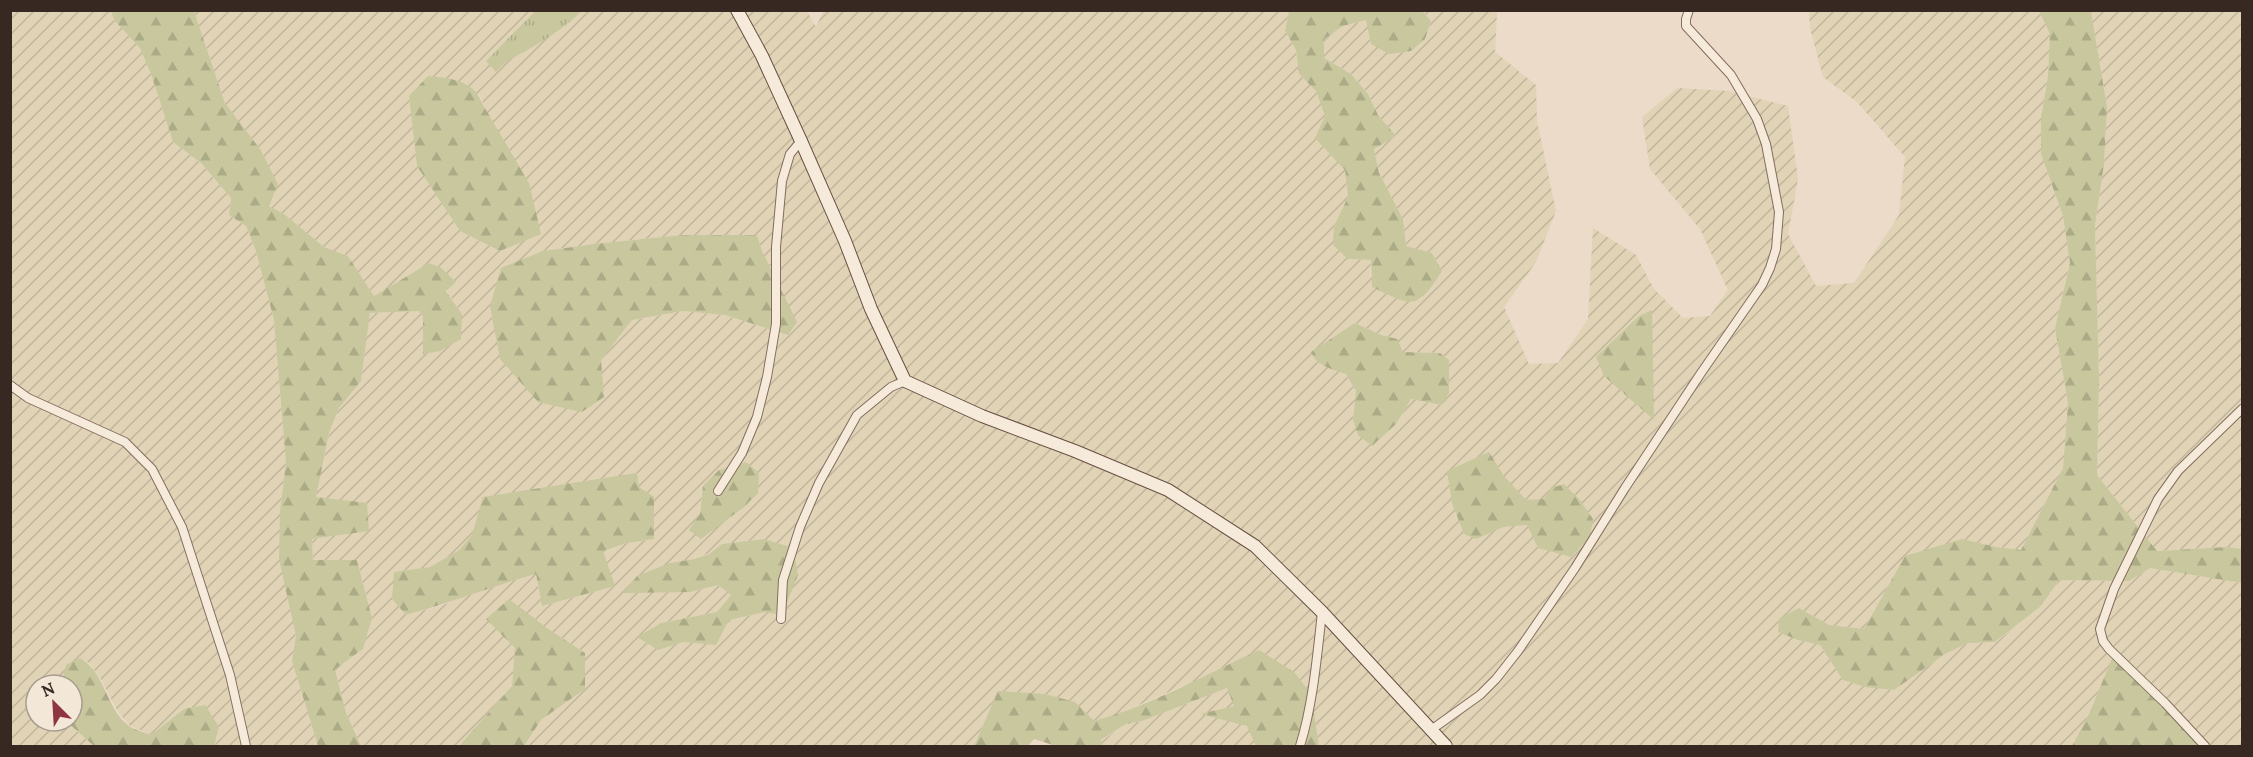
<svg xmlns="http://www.w3.org/2000/svg" width="2253" height="757" viewBox="0 0 2253 757" font-family="Lora,serif">
  <style>
    .farmland { fill: url(#farmland-furrows); fill-rule: evenodd }
    .grass { fill: url(#grass-tufts) }
    .forest { fill: url(#forest-firs) }
    .lines { fill: none; stroke-linecap: round; stroke-linejoin: round }
    .street-casing { stroke: #856d5f; stroke-width: 10 }
    .secondary-casing { stroke: #674f42; stroke-width: 14 }
    .street { stroke: #f6eadb; stroke-width: 8 }
    .secondary { stroke: #f6eadb; stroke-width: 12 }
  </style>
  <defs>
    <pattern id="farmland-furrows" width="10" height="10" patternUnits="userSpaceOnUse" patternTransform="scale(1.5)"><rect width="10" height="10" fill="#e0d3b6"/><path d="M-1 1l2-2M0 10L10 0M9 11l2-2" fill="none" stroke="#c1b59c"/></pattern>
    <pattern id="grass-tufts" width="24" height="20" patternUnits="userSpaceOnUse" patternTransform="scale(1.5)"><rect width="24" height="20" fill="#c8c79d"/><path d="M3 7l-1-3M5 7V3M7 7l1-3M15 17l-1-3M17 17v-4M19 17l1-3" fill="none" stroke="#acab87"/></pattern>
    <pattern id="forest-firs" width="22" height="20" patternUnits="userSpaceOnUse" patternTransform="scale(1.5)"><rect width="22" height="20" fill="#c8c79d"/><path d="M5 1l3.5 6h-7zM16 11l3.5 6h-7z" fill="#acab87"/></pattern>
  </defs>
  <rect width="100%" height="100%" fill="#ebdbc8"/>
  <g class="farmland">
    <path d="M673 10 807 11 816 27 824 10 1289 11 1285 31 1296 50 1299 74 1316 91 1325 116 1334 157 1345 170 1348 197 1334 226 1348 259 1371 260 1370 276 1420 300 1442 271 1432 253 1406 246 1403 219 1379 173 1374 149 1396 136 1378 115 1368 94 1351 74 1324 58V39L1343 26 1367 20 1425 39 1431 21 1422 11H1497L1495 52 1536 85 1537 121 1556 211 1536 262 1504 307 1529 364 1558 363 1588 319 1593 228 1636 255 1654 289 1683 318 1710 316 1728 290 1700 229 1650 169 1642 117 1677 88 1728 91 1788 106 1798 179 1788 234 1816 286 1854 283 1899 215 1905 157 1857 102 1823 77 1810 28 1809 11H2039L2050 34 2048 76 2041 118V154L2063 216 2070 263 2055 328 2068 403 2063 468 2021 550 1996 547 1905 556 1864 629 1829 625 1799 608 1798 640 1820 645 1843 680 1893 690 1945 654 1968 643 1996 642 2041 606 2059 580 2129 581 2150 568 2242 583V746H2206L2202 736 2113 657 2089 714 2072 746H1319L1310 693 1185 685 1116 715 1094 721 998 691 974 746H524L541 720 585 689V653L547 628 515 648 512 686 459 746H361L346 713 335 668 363 649 372 617 357 560H313L312 539 368 531 367 504 316 497 329 433 339 408 361 381 370 313 419 311 423 317V337L462 314 429 263 374 296 348 256 324 247 284 214 269 206 260 149 225 103 194 11H535L486 61 506 60 530 49 567 24 582 11ZM479 94 541 233 500 251 460 231 417 165 409 95ZM682 235H757L788 335 725 315 683 311 632 320 601 360 543 251 594 244ZM1355 323 1381 335 1396 339 1403 352 1440 353 1449 360 1441 405 1411 399 1396 424 1353 420 1356 391 1346 374ZM637 473 639 487 654 539 627 543 603 551 614 586 542 606 536 574 483 589 443 605 406 615 394 572 430 567 459 550 472 535ZM759 473 757 493 744 507 690 530 700 514 703 486ZM764 539 765 612 729 620 716 645 683 642 661 623 717 612 731 595 718 585 690 592 670 563 694 559 709 553 723 544Z"/>
    <polygon points="10,11 111,11 114,20 140,47 151,74 173,142 201,163 231,198 229,215 246,226 256,251 274,320 286,463 280,511 290,604 296,637 292,661 318,746 214,746 219,727 184,709 151,735 129,725 118,712 100,678 89,663 80,658 61,685 36,685 36,721 66,721 94,746 11,746"/>
    <polygon points="2091,11 2242,11 2242,549 2227,547 2157,551 2097,475 2099,380 2095,225 2104,164 2107,107"/>
    <polygon points="1227,688 1235,707 1201,714 1248,726 1256,746 1103,746 1101,741 1126,724 1142,721"/>
  </g>
  <path class="grass" d="M535 11H582C567 25 550 37 531 48 516 57 508 58 496 72L486 61Z"/>
  <g class="forest">
    <polygon points="111,11 194,11 225,103 260,149 278,184 269,206 284,214 324,247 348,256 374,296 429,263 440,267 456,282 446,291 462,314 461,339 440,351 423,354 423,317 419,311 370,313 361,381 339,408 329,433 316,497 367,503 369,531 312,539 313,560 357,560 372,618 363,649 335,669 346,713 361,746 318,746 292,661 296,636 279,559 280,511 286,463 274,320 256,251 246,226 229,215 231,198 201,163 173,142 151,74 140,48 114,20"/>
    <path d="M1289 11H1422L1431 21 1425 39 1411 51 1389 54 1371 44 1366 20 1343 26 1324 39V58L1351 74 1368 94 1378 115 1396 136 1374 149 1379 173 1403 219 1406 246 1432 253 1442 271C1416 312 1412 306 1372 287L1371 260 1348 259 1333 245 1334 226 1348 197 1345 170 1315 138 1325 116 1316 91 1299 74 1296 50 1285 31Z"/>
    <polygon points="2039,11 2091,11 2107,107 2104,164 2095,225 2099,380 2097,475 2157,551 2227,547 2242,549 2242,583 2150,568 2129,581 2059,580 2041,606 1995,642 1968,643 1945,654 1894,690 1865,687 1843,680 1820,645 1798,640 1778,632 1779,619 1799,608 1829,625 1864,629 1905,556 1962,539 1996,547 2021,550 2063,468 2068,403 2055,328 2070,263 2063,216 2041,154 2041,118 2048,76 2050,34"/>
    <path d="M428 76C449 78 474 80 482 103L529 183 541 234 500 251 460 231 417 166 409 96Z"/>
    <polygon points="682,235 757,235 762,251 797,322 788,335 725,315 683,311 632,320 601,360 604,397 582,412 538,402 500,359 490,306 501,268 543,251 594,244"/>
    <polygon points="1652,310 1654,420 1604,376 1596,357 1639,316"/>
    <path d="M1355 323 1381 335 1397 339 1403 352 1440 353 1449 360V393L1441 405 1411 399 1396 424 1372 446 1358 435 1353 420 1356 391 1346 374C1332 369 1318 367 1311 352Z"/>
    <polygon points="1489,452 1504,476 1526,500 1544,499 1551,488 1564,484 1579,499 1593,519 1590,537 1571,557 1538,548 1527,525 1503,527 1476,539 1464,534 1452,503 1447,471"/>
    <polygon points="746,462 759,473 758,493 744,507 701,539 689,530 700,514 703,486 719,470"/>
    <path d="M637 473 639 487 654 497V539L627 543 603 551 615 586 542 606 536 574C492 586 450 603 406 615L392 599 394 572 430 567 459 550 472 535 483 497Z"/>
    <polygon points="764,539 793,548 798,575 782,615 765,612 729,620 716,645 683,642 658,650 637,637 661,623 717,612 731,595 718,585 690,592 623,593 637,576 670,563 694,559 709,554 722,544"/>
    <polygon points="509,599 547,628 585,653 585,689 541,720 524,746 459,746 512,686 515,648 486,619"/>
    <path d="M1259 650 1294 672 1311 694 1319 746H1256L1247 726 1200 714 1234 706 1227 688 1142 721 1126 724 1101 740 1103 746H1056L1034 739 1028 746H974L998 691 1045 694 1075 702 1094 721C1152 705 1205 675 1259 650Z"/>
    <polygon points="2113,656 2202,736 2206,746 2072,746 2089,714"/>
    <path d="M80 658C106 673 106 709 129 726 135 730 144 732 151 735L184 709 205 705 219 727 214 746H94L66 721H72V685H61V683L66 665Z"/>
  </g>
  <g class="lines">
    <defs>
      <g id="street">
        <polyline points="10,385 28,398 125,442 152,469 182,527 230,675 246,746"/>
        <polyline points="718,491 742,453 757,417 767,377 776,324 776,247 782,181 790,154 801,141"/>
        <polyline points="781,619 783,580 800,527 819,483 857,415 891,387 905,381"/>
        <polyline points="1431,730 1480,695 1496,679 1518,651 1575,568 1625,488 1701,373 1762,285 1770,268 1776,249 1779,212 1766,144 1757,119 1731,75 1686,26 1686,19 1689,10"/>
        <path d="M1300 746C1313 704 1317 657 1322 612"/>
        <polyline points="2205,746 2165,703 2109,649 2103,641 2100,629 2114,589 2158,499 2178,471 2242,409"/>
      </g>
      <polyline id="secondary" points="737,10 762,56 801,141 845,241 871,309 905,381 982,416 1075,451 1168,490 1255,546 1322,612 1446,746"/>
    </defs>
    <use href="#street" class="street-casing"/>
    <use href="#secondary" class="secondary-casing"/>
    <use href="#street" class="street"/>
    <use href="#secondary" class="secondary"/>
  </g>
  <rect width="2253" height="757" fill="none" stroke="#372821" stroke-width="24"/>
  <g transform="translate(54 703) rotate(336)"><circle r="28" fill="#f3e7d7" stroke="#a89b8e" stroke-width="1.5"/>
  <path d="M0-4.5L10 22L0 15L-10 22Z" fill="#8f3442"/>
  <text y="-9" font-size="16" font-weight="bold" text-anchor="middle" fill="#372821">N</text>
  </g>
</svg>
